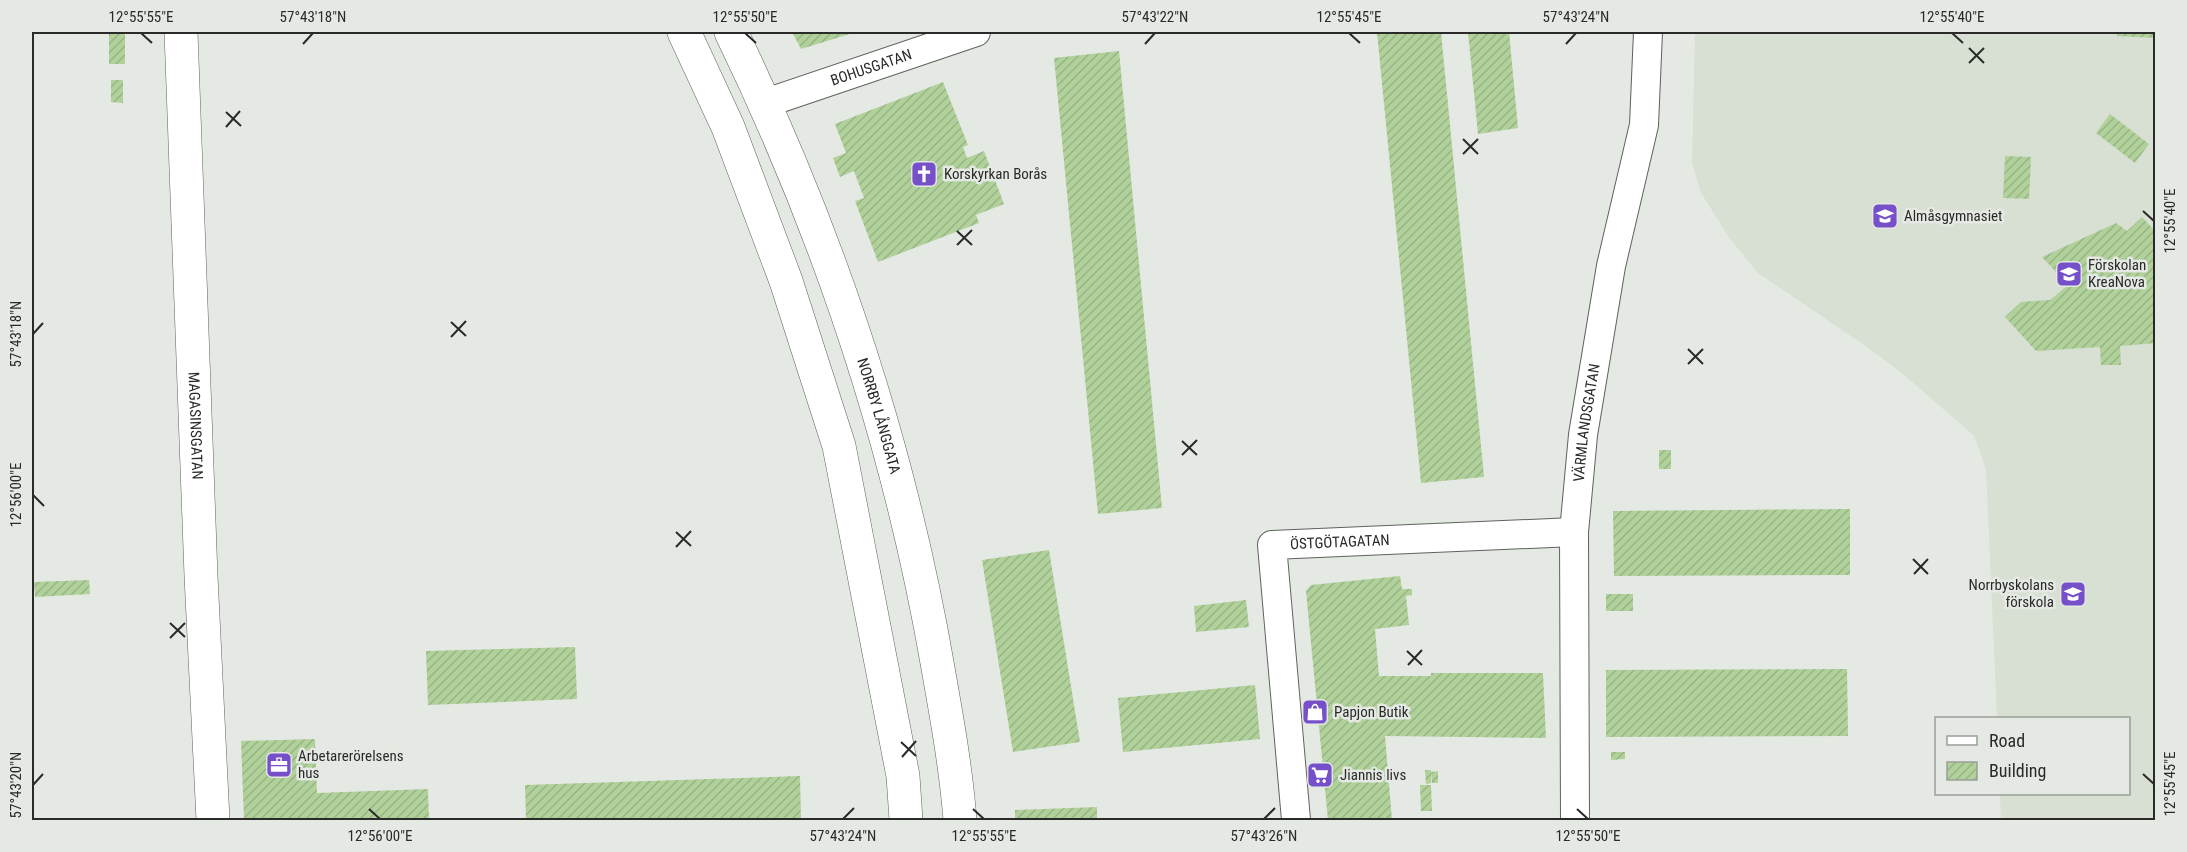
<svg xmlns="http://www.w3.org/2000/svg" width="2187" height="852" viewBox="0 0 2187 852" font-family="'Roboto Condensed',sans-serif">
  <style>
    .built { fill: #d8e0d3 }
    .building { fill: url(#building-hatch) }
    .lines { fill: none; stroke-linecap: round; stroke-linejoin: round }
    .minor-casing { stroke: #5f625d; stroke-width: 30 }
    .tertiary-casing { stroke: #5f625d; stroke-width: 34 }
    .secondary-casing { stroke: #5f625d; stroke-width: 34 }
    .minor { stroke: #fff; stroke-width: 28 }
    .tertiary { stroke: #fff; stroke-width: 33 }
    .secondary { stroke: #fff; stroke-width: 33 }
    .ticks { fill: none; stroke: #2a2b29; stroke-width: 2 }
    .labels { text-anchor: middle; stroke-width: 5; stroke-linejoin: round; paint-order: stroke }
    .street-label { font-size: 15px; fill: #2a2b29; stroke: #e5e9e3 }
    .poi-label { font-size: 15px; fill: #2a2b29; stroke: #e5e9e3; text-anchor: start }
    .neatline { fill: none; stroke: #2a2b29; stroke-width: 2 }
    .ticks-label { font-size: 15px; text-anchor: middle; fill: #2a2b29 }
  </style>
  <defs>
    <pattern id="building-hatch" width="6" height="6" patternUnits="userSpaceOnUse" patternTransform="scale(1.5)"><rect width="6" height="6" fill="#b1d19b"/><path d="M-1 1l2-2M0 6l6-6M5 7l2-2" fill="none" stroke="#98b486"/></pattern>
  </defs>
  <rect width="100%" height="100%" fill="#e5e9e3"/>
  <polygon class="built" points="1695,32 2155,32 2155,820 2001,820 2000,794 2128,794 2128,718 1997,718 1986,469 1974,436 1902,373 1864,345 1758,273 1730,239 1701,193 1692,163"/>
  <g class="building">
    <rect x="109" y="32" width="16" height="32"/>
    <polygon points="792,32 856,32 801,49"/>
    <polygon points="1377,32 1441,32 1484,477 1421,483"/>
    <polygon points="1468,32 1509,32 1518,128 1478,134"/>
    <polygon points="2117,32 2156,32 2156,38 2117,36"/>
    <polygon points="1119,51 1162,508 1098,514 1054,58"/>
    <polygon points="111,80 123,80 123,103 111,102"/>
    <polygon points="943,82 968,145 963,147 967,158 984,151 1004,204 976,215 979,223 878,262 855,201 864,198 854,171 840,177 833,158 846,153 835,124"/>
    <polygon points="2110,114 2149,144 2135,163 2096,133"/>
    <polygon points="2005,156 2031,157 2029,199 2003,198"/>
    <polygon points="2142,217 2156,232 2156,343 2120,346 2121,365 2101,365 2100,347 2036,351 2005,317 2021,302 2050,300 2068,285 2042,257 2116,223 2127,231"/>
    <rect x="1659" y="450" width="12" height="19"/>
    <polygon points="1850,509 1850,575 1614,576 1613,511"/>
    <polygon points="1049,550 1080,742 1013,752 982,560"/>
    <polygon points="1400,576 1402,589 1412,589 1412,595 1406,596 1409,625 1375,629 1379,676 1431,676 1431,673 1543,673 1546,738 1385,736 1392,820 1328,820 1306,591 1311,585"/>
    <polygon points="89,580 90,594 35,597 34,582"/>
    <rect x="1606" y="594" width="27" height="17"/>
    <polygon points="1246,600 1249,627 1196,632 1194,606"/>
    <polygon points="575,647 577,699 428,705 426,651"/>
    <polygon points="1847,669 1848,736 1606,737 1606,670"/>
    <polygon points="1255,685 1260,739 1123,752 1118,698"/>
    <polygon points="314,739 315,740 317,793 428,789 429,820 244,820 241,741"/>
    <polygon points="1611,752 1625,752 1625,759 1611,760"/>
    <polygon points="1425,770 1431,770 1431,783 1426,784"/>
    <polygon points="1438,771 1438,783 1432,783 1431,772"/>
    <polygon points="800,776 801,820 526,820 525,785"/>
    <polygon points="1420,785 1431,785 1432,811 1421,811"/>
    <polygon points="1097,807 1097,820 1015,820 1015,810"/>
  </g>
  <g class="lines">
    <defs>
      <g id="minor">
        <path id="s1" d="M766 103 976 32"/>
        <path id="s2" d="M1296 820 1272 545 1574 532"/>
        <path id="s3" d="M1575 820 1574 532 1583 435 1611 266 1644 125 1648 32"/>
      </g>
      <g id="tertiary">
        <path id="s4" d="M181 32 201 576 213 820"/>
      </g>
      <g id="secondary">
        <polyline points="684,32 728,127 786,281 839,446 903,776 906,820"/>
        <path id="s5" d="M731 32C828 232 900 448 938 668 947 719 956 769 960 820"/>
      </g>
    </defs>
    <use href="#minor" class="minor-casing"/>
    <use href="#tertiary" class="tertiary-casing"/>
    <use href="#secondary" class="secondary-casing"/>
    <use href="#minor" class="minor"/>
    <use href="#tertiary" class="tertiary"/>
    <use href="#secondary" class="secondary"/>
  </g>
  <path class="ticks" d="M141 33 152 43M745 33 756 43M1349 33 1360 43M1952 33 1963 43M303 44 313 33M1145 44 1155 33M1566 44 1576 33M1969 48 1984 63M1969 63 1984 48M226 112 241 126M226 127 240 111M1463 139 1478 154M1463 154 1478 139M2143 211 2154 221M957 231 972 245M957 245 972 230M451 322 466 336M33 334 43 323M451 337 466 321M1688 349 1703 364M1688 364 1703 349M1182 441 1197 455M1182 455 1197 440M33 495 44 506M676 532 691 546M676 547 691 531M1913 559 1928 574M1914 574 1928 559M170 623 185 637M170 638 185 623M1407 651 1422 665M1408 665 1422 650M901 742 916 756M902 757 916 741M2143 774 2154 784M33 785 43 774M369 809 380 819M973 809 984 819M1577 809 1588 819M843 819 854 808M1264 819 1275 808"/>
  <defs>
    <symbol id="church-square" viewBox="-11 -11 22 22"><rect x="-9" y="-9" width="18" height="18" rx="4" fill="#7650c9" stroke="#e5e9e3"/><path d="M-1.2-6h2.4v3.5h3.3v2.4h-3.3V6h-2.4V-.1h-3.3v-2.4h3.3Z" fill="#fff"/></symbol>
    <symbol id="school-square" viewBox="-11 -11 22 22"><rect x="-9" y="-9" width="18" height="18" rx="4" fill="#7650c9" stroke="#e5e9e3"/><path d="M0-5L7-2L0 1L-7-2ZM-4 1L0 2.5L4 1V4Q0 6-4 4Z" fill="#fff"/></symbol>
    <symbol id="shop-square" viewBox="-11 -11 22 22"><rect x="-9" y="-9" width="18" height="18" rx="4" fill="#7650c9" stroke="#e5e9e3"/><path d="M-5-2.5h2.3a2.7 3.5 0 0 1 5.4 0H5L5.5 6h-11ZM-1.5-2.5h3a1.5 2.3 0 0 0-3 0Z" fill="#fff"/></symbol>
    <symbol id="office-square" viewBox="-11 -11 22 22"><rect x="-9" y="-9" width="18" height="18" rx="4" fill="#7650c9" stroke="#e5e9e3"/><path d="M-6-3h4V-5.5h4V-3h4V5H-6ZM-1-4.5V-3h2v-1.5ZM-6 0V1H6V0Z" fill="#fff"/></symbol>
    <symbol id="supermarket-square" viewBox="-11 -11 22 22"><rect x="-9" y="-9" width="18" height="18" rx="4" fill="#7650c9" stroke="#e5e9e3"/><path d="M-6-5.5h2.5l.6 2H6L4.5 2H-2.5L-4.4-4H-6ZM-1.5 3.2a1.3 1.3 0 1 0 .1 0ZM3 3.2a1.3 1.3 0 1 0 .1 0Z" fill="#fff"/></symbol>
  </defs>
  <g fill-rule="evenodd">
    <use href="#church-square" x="909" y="159" width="30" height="30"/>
    <use href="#school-square" x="1870" y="201" width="30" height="30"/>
    <use href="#school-square" x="2054" y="259" width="30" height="30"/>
    <use href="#school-square" x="2058" y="579" width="30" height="30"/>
    <use href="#shop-square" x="1300" y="697" width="30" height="30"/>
    <use href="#office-square" x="264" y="750" width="30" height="30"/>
    <use href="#supermarket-square" x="1305" y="760" width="30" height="30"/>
  </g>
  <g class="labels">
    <g class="street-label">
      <text dy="5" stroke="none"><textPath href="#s1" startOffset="111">BOHUSGATAN</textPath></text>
      <text dy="5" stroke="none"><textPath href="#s5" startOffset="412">NORRBY LÅNGGATA</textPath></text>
      <text dy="5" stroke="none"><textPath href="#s3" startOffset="398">VÄRMLANDSGATAN</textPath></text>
      <text dy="5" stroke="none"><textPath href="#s4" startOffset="394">MAGASINSGATAN</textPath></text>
      <text dy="5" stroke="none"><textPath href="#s2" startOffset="344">ÖSTGÖTAGATAN</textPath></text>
    </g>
    <g class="poi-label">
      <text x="944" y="179">Korskyrkan Borås</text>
      <text x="1904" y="221">Almåsgymnasiet</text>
      <text x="2088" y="270">Förskolan<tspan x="2088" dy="17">KreaNova</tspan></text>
      <text x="2054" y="590" text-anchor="end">Norrbyskolans<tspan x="2054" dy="17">förskola</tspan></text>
      <text x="1334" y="717">Papjon Butik</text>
      <text x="298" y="761">Arbetarerörelsens<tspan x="298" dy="17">hus</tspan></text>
      <text x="1340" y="780">Jiannis livs</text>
    </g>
  </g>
  <rect width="2187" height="852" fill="none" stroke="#e5e9e3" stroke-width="66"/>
  <rect x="1935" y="717" width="195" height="78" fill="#e5e9e3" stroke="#9a9d99" stroke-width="1.5"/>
  <rect x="1947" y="736" width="30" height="9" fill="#ffffff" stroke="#9a9d99" stroke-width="1.5"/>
  <text x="1989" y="747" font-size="18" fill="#2a2b29">Road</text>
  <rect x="1947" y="762" width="30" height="18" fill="url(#building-hatch)" stroke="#9a9d99" stroke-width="1.5"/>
  <text x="1989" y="777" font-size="18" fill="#2a2b29">Building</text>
  <rect x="33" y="33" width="2121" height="786" class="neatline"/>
  <g class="ticks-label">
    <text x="141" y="22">12°55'55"E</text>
    <text x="313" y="22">57°43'18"N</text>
    <text x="745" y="22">12°55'50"E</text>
    <text x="1155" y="22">57°43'22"N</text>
    <text x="1349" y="22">12°55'45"E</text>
    <text x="1576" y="22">57°43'24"N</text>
    <text x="1952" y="22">12°55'40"E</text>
    <text transform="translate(2170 221) rotate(-90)" y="5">12°55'40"E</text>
    <text transform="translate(16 334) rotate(-90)" y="5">57°43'18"N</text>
    <text transform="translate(16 495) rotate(-90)" y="5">12°56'00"E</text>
    <text transform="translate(2170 784) rotate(-90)" y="5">12°55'45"E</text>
    <text transform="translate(16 785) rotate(-90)" y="5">57°43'20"N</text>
    <text x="380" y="841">12°56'00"E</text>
    <text x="843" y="841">57°43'24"N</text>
    <text x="984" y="841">12°55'55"E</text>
    <text x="1264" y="841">57°43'26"N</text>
    <text x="1588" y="841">12°55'50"E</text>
  </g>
</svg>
